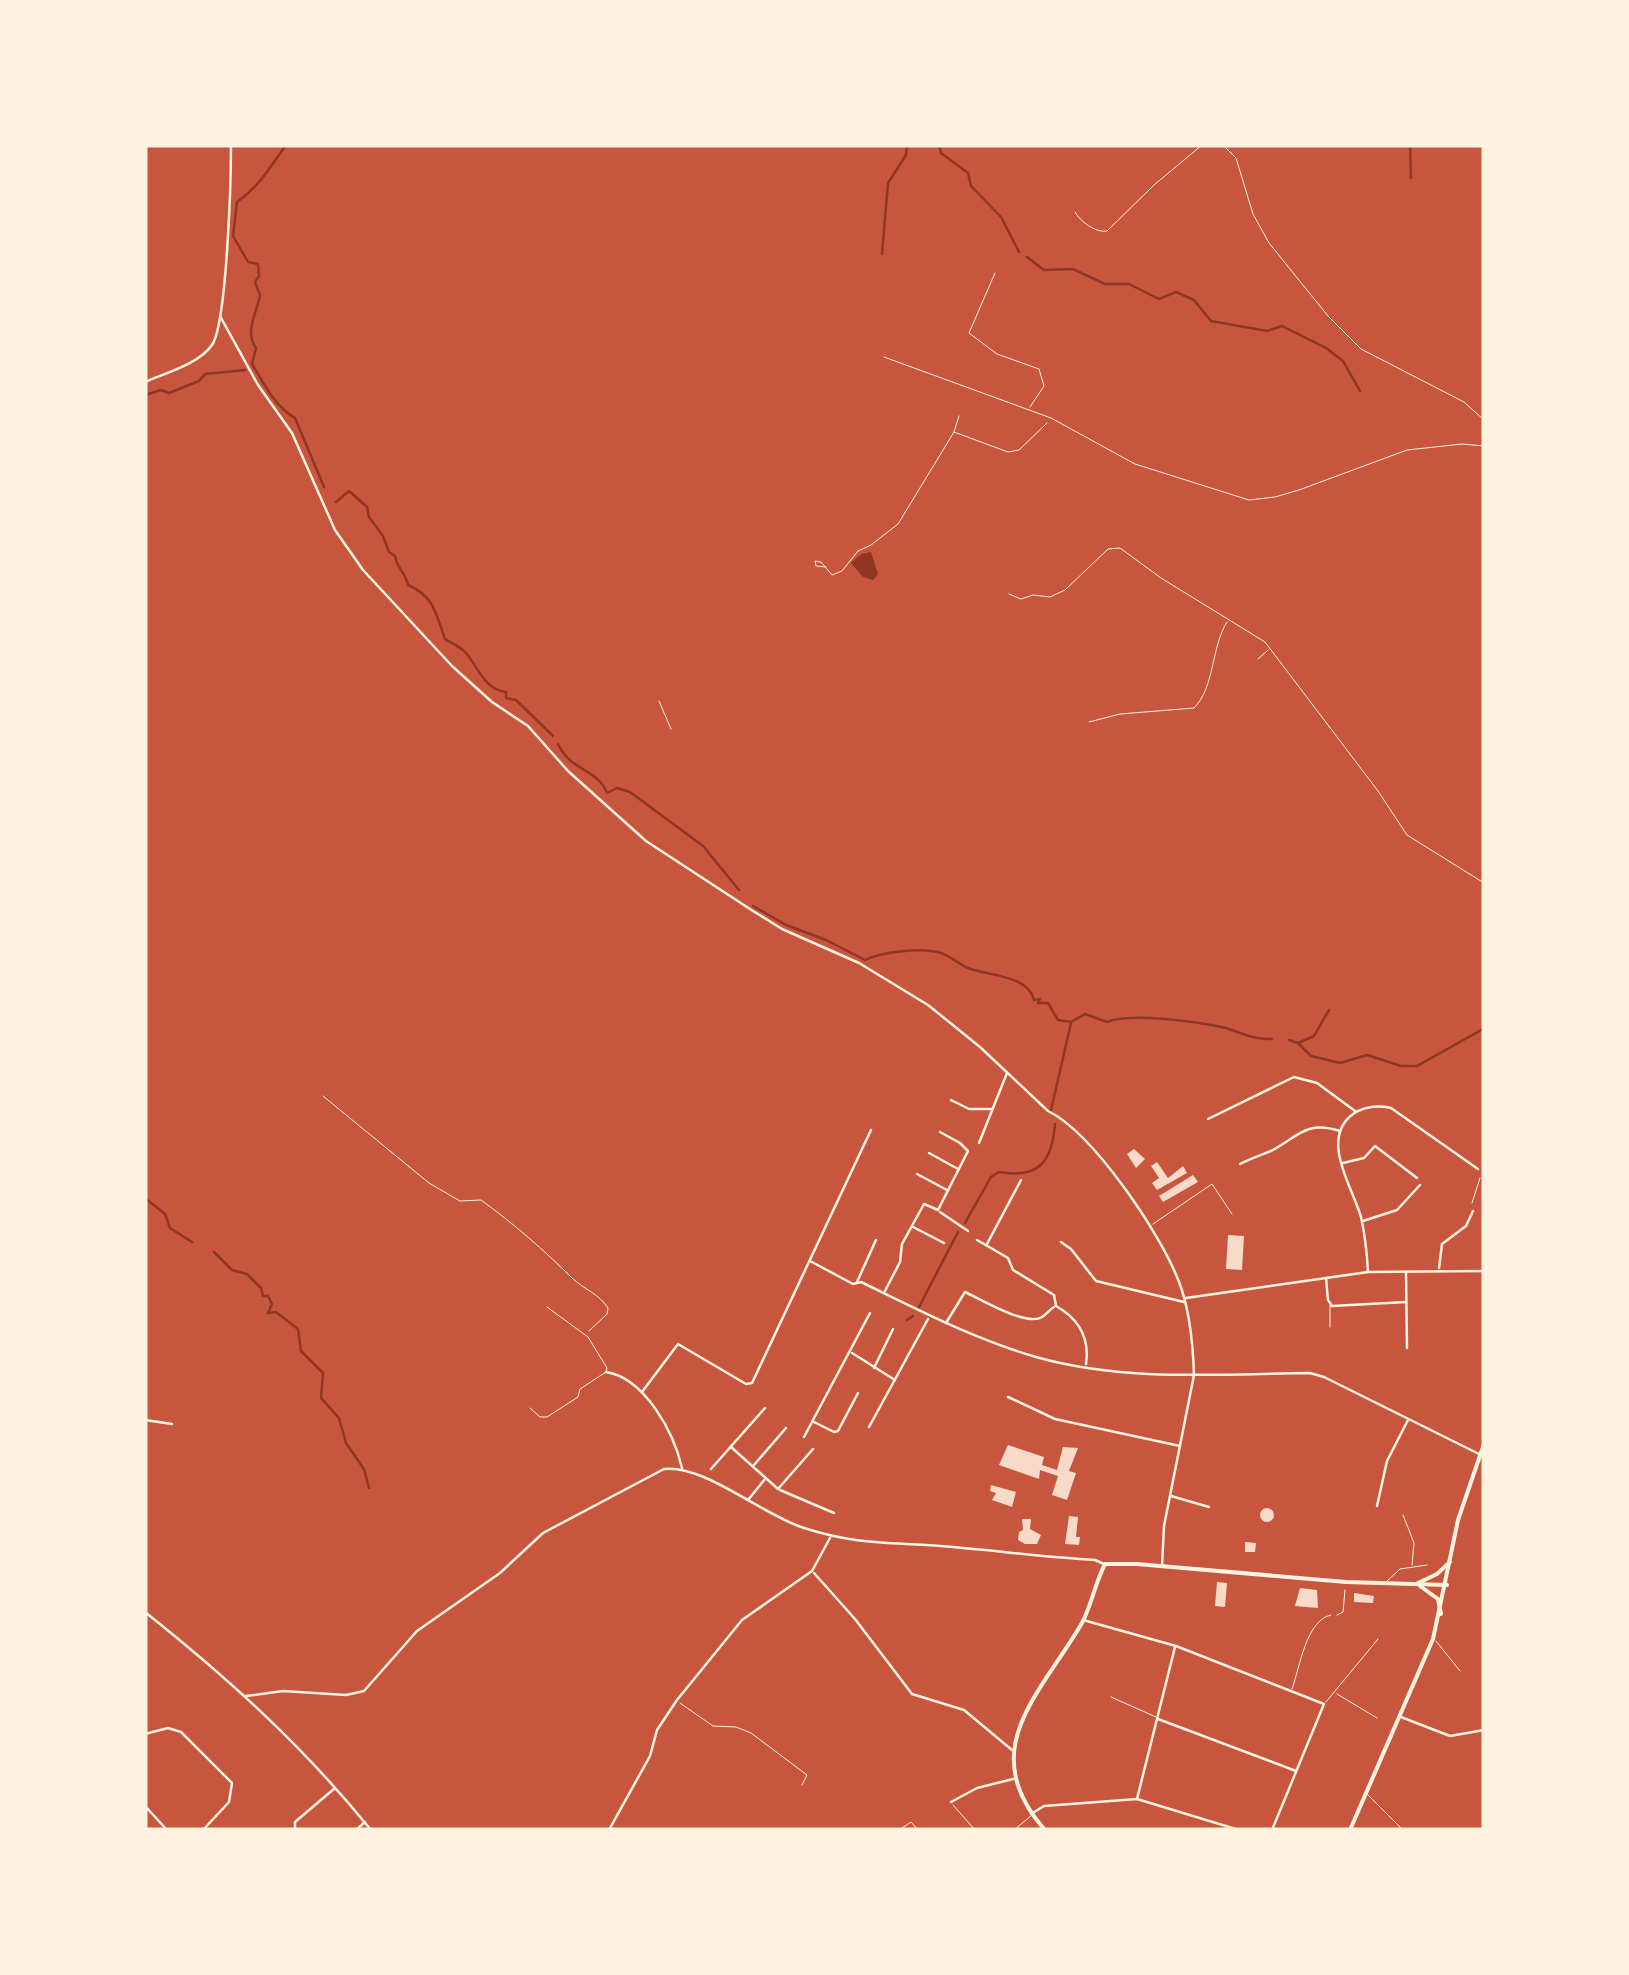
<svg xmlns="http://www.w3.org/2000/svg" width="1629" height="1975" viewBox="0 0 1629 1975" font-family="Arial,sans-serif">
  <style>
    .water { fill: #8f3625 }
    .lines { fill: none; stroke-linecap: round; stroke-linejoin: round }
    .stream { stroke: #8f3625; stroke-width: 2.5 }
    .building { fill: #f7dbc8 }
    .path { stroke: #fff3e0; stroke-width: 1 }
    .service { stroke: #fff3e0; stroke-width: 1 }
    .minor { stroke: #fff3e0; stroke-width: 2.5 }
    .tertiary { stroke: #fff3e0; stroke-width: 4 }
    .secondary { stroke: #fff3e0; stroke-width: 4 }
  </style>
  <rect width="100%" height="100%" fill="#c8553d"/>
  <polygon class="water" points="871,552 878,574 873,580 863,577 851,563 861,554"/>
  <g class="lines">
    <g class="stream">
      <path d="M286 145C270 167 260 186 237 202L233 236 248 262 258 264 259 276 255 282 260 295C257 313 244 332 256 348L252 364C263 382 275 407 295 418L324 487"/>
      <polyline points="939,145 941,153 968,173 971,186 1001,217 1019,252"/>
      <polyline points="1410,145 1411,178"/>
      <polyline points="882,254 888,183 906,155 907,145"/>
      <polyline points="1027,257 1044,270 1073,269 1105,284 1129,284 1159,299 1176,292 1194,300 1211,321 1267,331 1282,326 1326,348 1343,361 1360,391"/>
      <polyline points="145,395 161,390 169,393 199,381 205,374 245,370"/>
      <path d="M336 502 349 491 367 507 369 517 383 536 389 552 395 556C397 569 406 573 408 585 434 596 436 614 445 639 451 643 461 647 466 653 478 667 485 690 506 692V698L516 700 553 736"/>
      <path d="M558 744C571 772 597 768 607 793L617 788 630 792 703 846 739 890"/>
      <path d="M753 906 786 925 826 940 865 960C881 952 922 947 941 953 950 956 959 964 968 968 989 976 1028 975 1034 1000L1040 999 1038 1003H1048L1058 1020 1071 1022 1085 1014 1107 1022C1130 1012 1199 1022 1226 1028 1242 1033 1254 1040 1272 1039"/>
      <polyline points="1289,1040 1298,1043 1311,1056 1340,1063 1367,1055 1401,1066 1417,1066 1483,1029"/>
      <polyline points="1298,1043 1314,1036 1329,1010"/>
      <polyline points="1051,1110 1071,1023"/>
      <polyline points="145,1198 165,1214 170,1228 192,1242"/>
      <path d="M965 1223 991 1177 999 1172C1040 1179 1052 1161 1055 1124"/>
      <polyline points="214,1252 232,1270 247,1274 261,1288 263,1296 268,1296 272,1304 268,1313 276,1312 298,1329 301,1351 323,1373 321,1398 339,1418 346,1443 364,1469 369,1488"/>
      <polyline points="919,1307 958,1232"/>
      <polyline points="907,1320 913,1316"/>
    </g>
  </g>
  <g class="building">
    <polygon points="1134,1149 1145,1159 1136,1168 1127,1154"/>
    <polygon points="1157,1162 1168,1178 1183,1166 1187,1173 1157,1190 1152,1183 1159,1178 1151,1166"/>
    <polygon points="1193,1175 1198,1182 1163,1202 1159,1196"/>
    <polygon points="1228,1235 1244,1236 1242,1270 1226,1269"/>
    <polygon points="1008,1445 1044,1457 1042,1465 1057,1470 1063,1447 1078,1448 1069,1471 1076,1473 1067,1500 1052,1495 1058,1476 1040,1470 1039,1479 999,1465"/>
    <polygon points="991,1485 1016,1492 1012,1507 992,1500 996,1493 990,1491"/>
    <circle cx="1267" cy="1515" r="7"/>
    <polygon points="1069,1516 1078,1517 1076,1537 1080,1537 1079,1545 1065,1544"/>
    <polygon points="1022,1519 1031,1519 1030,1529 1041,1535 1037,1544 1025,1544 1018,1540 1019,1532 1023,1530"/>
    <polygon points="1245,1542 1256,1543 1255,1552 1245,1552"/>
    <polygon points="1217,1582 1227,1583 1225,1607 1215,1606"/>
    <polygon points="1300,1588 1317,1590 1318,1608 1295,1606"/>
    <polygon points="1354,1593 1374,1596 1373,1603 1354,1602"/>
  </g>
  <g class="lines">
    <g class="path">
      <path d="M1075 212C1080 221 1095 233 1107 231L1154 185 1202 145"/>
      <polyline points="954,432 1008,452 1019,450 1047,423"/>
      <polyline points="826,567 816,566 815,561 821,562 832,575 842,571 858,551 871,545 898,524 954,432 959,416"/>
      <polyline points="1009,594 1021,599 1033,595 1050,597 1065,590 1108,549 1120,548 1161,578 1265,642 1378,791 1407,835 1484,883"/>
      <polyline points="1258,659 1268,650"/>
      <polyline points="659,701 671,729"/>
      <path d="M1089 722 1120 714 1194 708C1215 687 1211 647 1227 622"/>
      <path d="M323 1096 429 1183 460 1201 481 1200C514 1224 544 1250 572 1278 585 1290 598 1293 608 1308L607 1314 589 1331"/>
      <polyline points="1472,1203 1480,1178"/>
      <polyline points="1337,1615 1343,1612 1345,1590"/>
    </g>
    <g class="service">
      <polyline points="1223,145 1236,158 1253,214 1269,243 1328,316 1361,349 1464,402 1484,420"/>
      <polyline points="995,273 969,333 997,354 1039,369 1044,386 1030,407"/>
      <polyline points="884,357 1051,418 1135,464 1249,500 1275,497 1299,490 1407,450 1462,444 1484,446"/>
      <polyline points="1153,1224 1212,1184 1232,1214"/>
      <polyline points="1330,1327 1330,1305"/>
      <polyline points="530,1408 540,1417 547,1417 578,1397 580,1389 606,1372 607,1368 588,1337 547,1307"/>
      <polyline points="1403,1515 1414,1543 1412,1565"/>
      <polyline points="145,1545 147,1543"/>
      <polyline points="1387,1581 1400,1569 1427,1565"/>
      <polyline points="1436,1641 1460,1671"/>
      <path d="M1292 1689C1300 1667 1306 1620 1331 1615"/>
      <polyline points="1337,1694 1377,1718"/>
      <polyline points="1111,1697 1156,1717"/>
      <polyline points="1326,1702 1378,1639"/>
      <polyline points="680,1703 713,1726 736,1727 751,1733 807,1775 802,1785"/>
      <polyline points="1367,1794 1403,1830"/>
      <polyline points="953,1805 975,1830"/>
      <polyline points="899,1830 911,1822 918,1830"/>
      <polyline points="1014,1830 1032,1815"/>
    </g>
    <g class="minor">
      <path d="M220 316 258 385 292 433 335 530 363 570 452 666 492 702 528 726 568 771 646 841 753 911 782 929 859 963 928 1005 980 1047 1048 1111C1093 1133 1161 1234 1179 1282 1190 1310 1193 1345 1194 1375L1164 1526 1162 1566"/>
      <path d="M145 382C165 373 199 364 212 345 227 323 231 178 231 145"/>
      <polyline points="951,1100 969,1109 991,1109"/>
      <polyline points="1208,1119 1294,1077 1317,1083 1355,1111"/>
      <polyline points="979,1143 1007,1073"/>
      <polyline points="929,1153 958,1169"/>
      <polyline points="1343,1163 1364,1158 1375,1146 1417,1178"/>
      <path d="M1240 1164C1250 1159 1261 1155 1271 1151 1298 1137 1305 1120 1340 1131"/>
      <polyline points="917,1174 947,1190"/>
      <polyline points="940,1212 968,1231"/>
      <polyline points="1363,1221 1397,1210 1420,1185"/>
      <polyline points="913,1227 944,1243"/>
      <path d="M977 1240 1008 1258 1013 1270 1054 1295 1056 1306C1079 1319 1090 1337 1086 1364"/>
      <polyline points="1061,1242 1071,1249 1096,1281 1184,1302"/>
      <polyline points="987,1244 1021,1180"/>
      <path d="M810 1261 853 1284 861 1282C919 1310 974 1339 1036 1357 1124 1382 1219 1374 1310 1373L1324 1377 1479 1454"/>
      <polyline points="1439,1268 1442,1244 1466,1226 1473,1211"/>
      <path d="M1368 1272C1367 1253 1365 1235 1361 1217 1353 1188 1319 1139 1353 1114 1365 1106 1377 1105 1391 1108L1478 1169"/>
      <polyline points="1406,1272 1407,1348"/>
      <polyline points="1326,1278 1328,1300 1332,1306 1406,1302"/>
      <polyline points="857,1282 876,1240"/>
      <polyline points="885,1291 900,1262 902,1244 924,1204 938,1210 968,1151 960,1143 940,1132"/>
      <polyline points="1186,1298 1368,1272 1484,1271"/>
      <path d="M946 1323 965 1292C980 1299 1027 1327 1042 1317 1047 1314 1050 1309 1054 1307"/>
      <polyline points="852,1353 895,1380"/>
      <polyline points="874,1368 893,1329"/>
      <path d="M606 1372C645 1378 674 1433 682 1468"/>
      <polyline points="642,1392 678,1344 746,1384 752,1383 871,1130"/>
      <polyline points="1008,1397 1055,1419 1180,1446"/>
      <polyline points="145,1420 172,1424"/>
      <polyline points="814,1422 834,1432 838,1431 858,1393"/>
      <polyline points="869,1427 928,1319"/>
      <polyline points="804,1437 870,1313"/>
      <polyline points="731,1447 778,1489 813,1449"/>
      <polyline points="754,1465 786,1428"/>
      <polyline points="711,1469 765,1408"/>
      <polyline points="780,1490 834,1513"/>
      <polyline points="1171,1496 1209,1507"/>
      <polyline points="748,1500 765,1479"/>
      <polyline points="1377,1506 1387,1461 1408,1420"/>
      <polyline points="814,1573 855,1619 912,1694 964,1710 1012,1750"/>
      <path d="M145 1612C229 1679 303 1746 371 1830"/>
      <polyline points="1083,1620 1176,1646 1324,1704 1272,1830"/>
      <path d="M246 1696 283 1691 346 1695 364 1691 417 1631 500 1573 543 1533 664 1469C704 1464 764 1516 804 1528 857 1545 888 1542 941 1546 992 1550 1043 1557 1095 1560L1104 1564"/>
      <polyline points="1401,1717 1450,1736 1484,1730"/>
      <polyline points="1158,1719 1296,1771"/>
      <polyline points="145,1734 168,1728 181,1732 232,1783 229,1802 203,1830"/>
      <polyline points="1137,1799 1175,1647"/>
      <polyline points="951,1802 977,1788 1013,1779"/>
      <polyline points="145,1806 167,1830"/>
      <polyline points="1031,1814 1044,1806 1137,1799 1239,1830"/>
      <polyline points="295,1830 295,1822 335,1788"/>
      <polyline points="356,1830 365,1822"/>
      <polyline points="609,1830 650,1756 657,1730 677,1700 742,1620 812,1571 830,1538"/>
    </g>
    <g class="tertiary">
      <polyline points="1420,1586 1438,1599 1441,1614"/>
      <path d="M1045 1830C974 1750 1040 1695 1082 1623 1092 1604 1095 1583 1105 1564H1137L1346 1582 1447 1585"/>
    </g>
    <g class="secondary">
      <polyline points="1416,1584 1437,1574 1450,1562"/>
      <polyline points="1350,1830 1433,1639 1458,1520 1484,1444"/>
    </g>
  </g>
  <rect width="1629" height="1975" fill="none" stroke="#fff3e0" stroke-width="295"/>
</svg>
